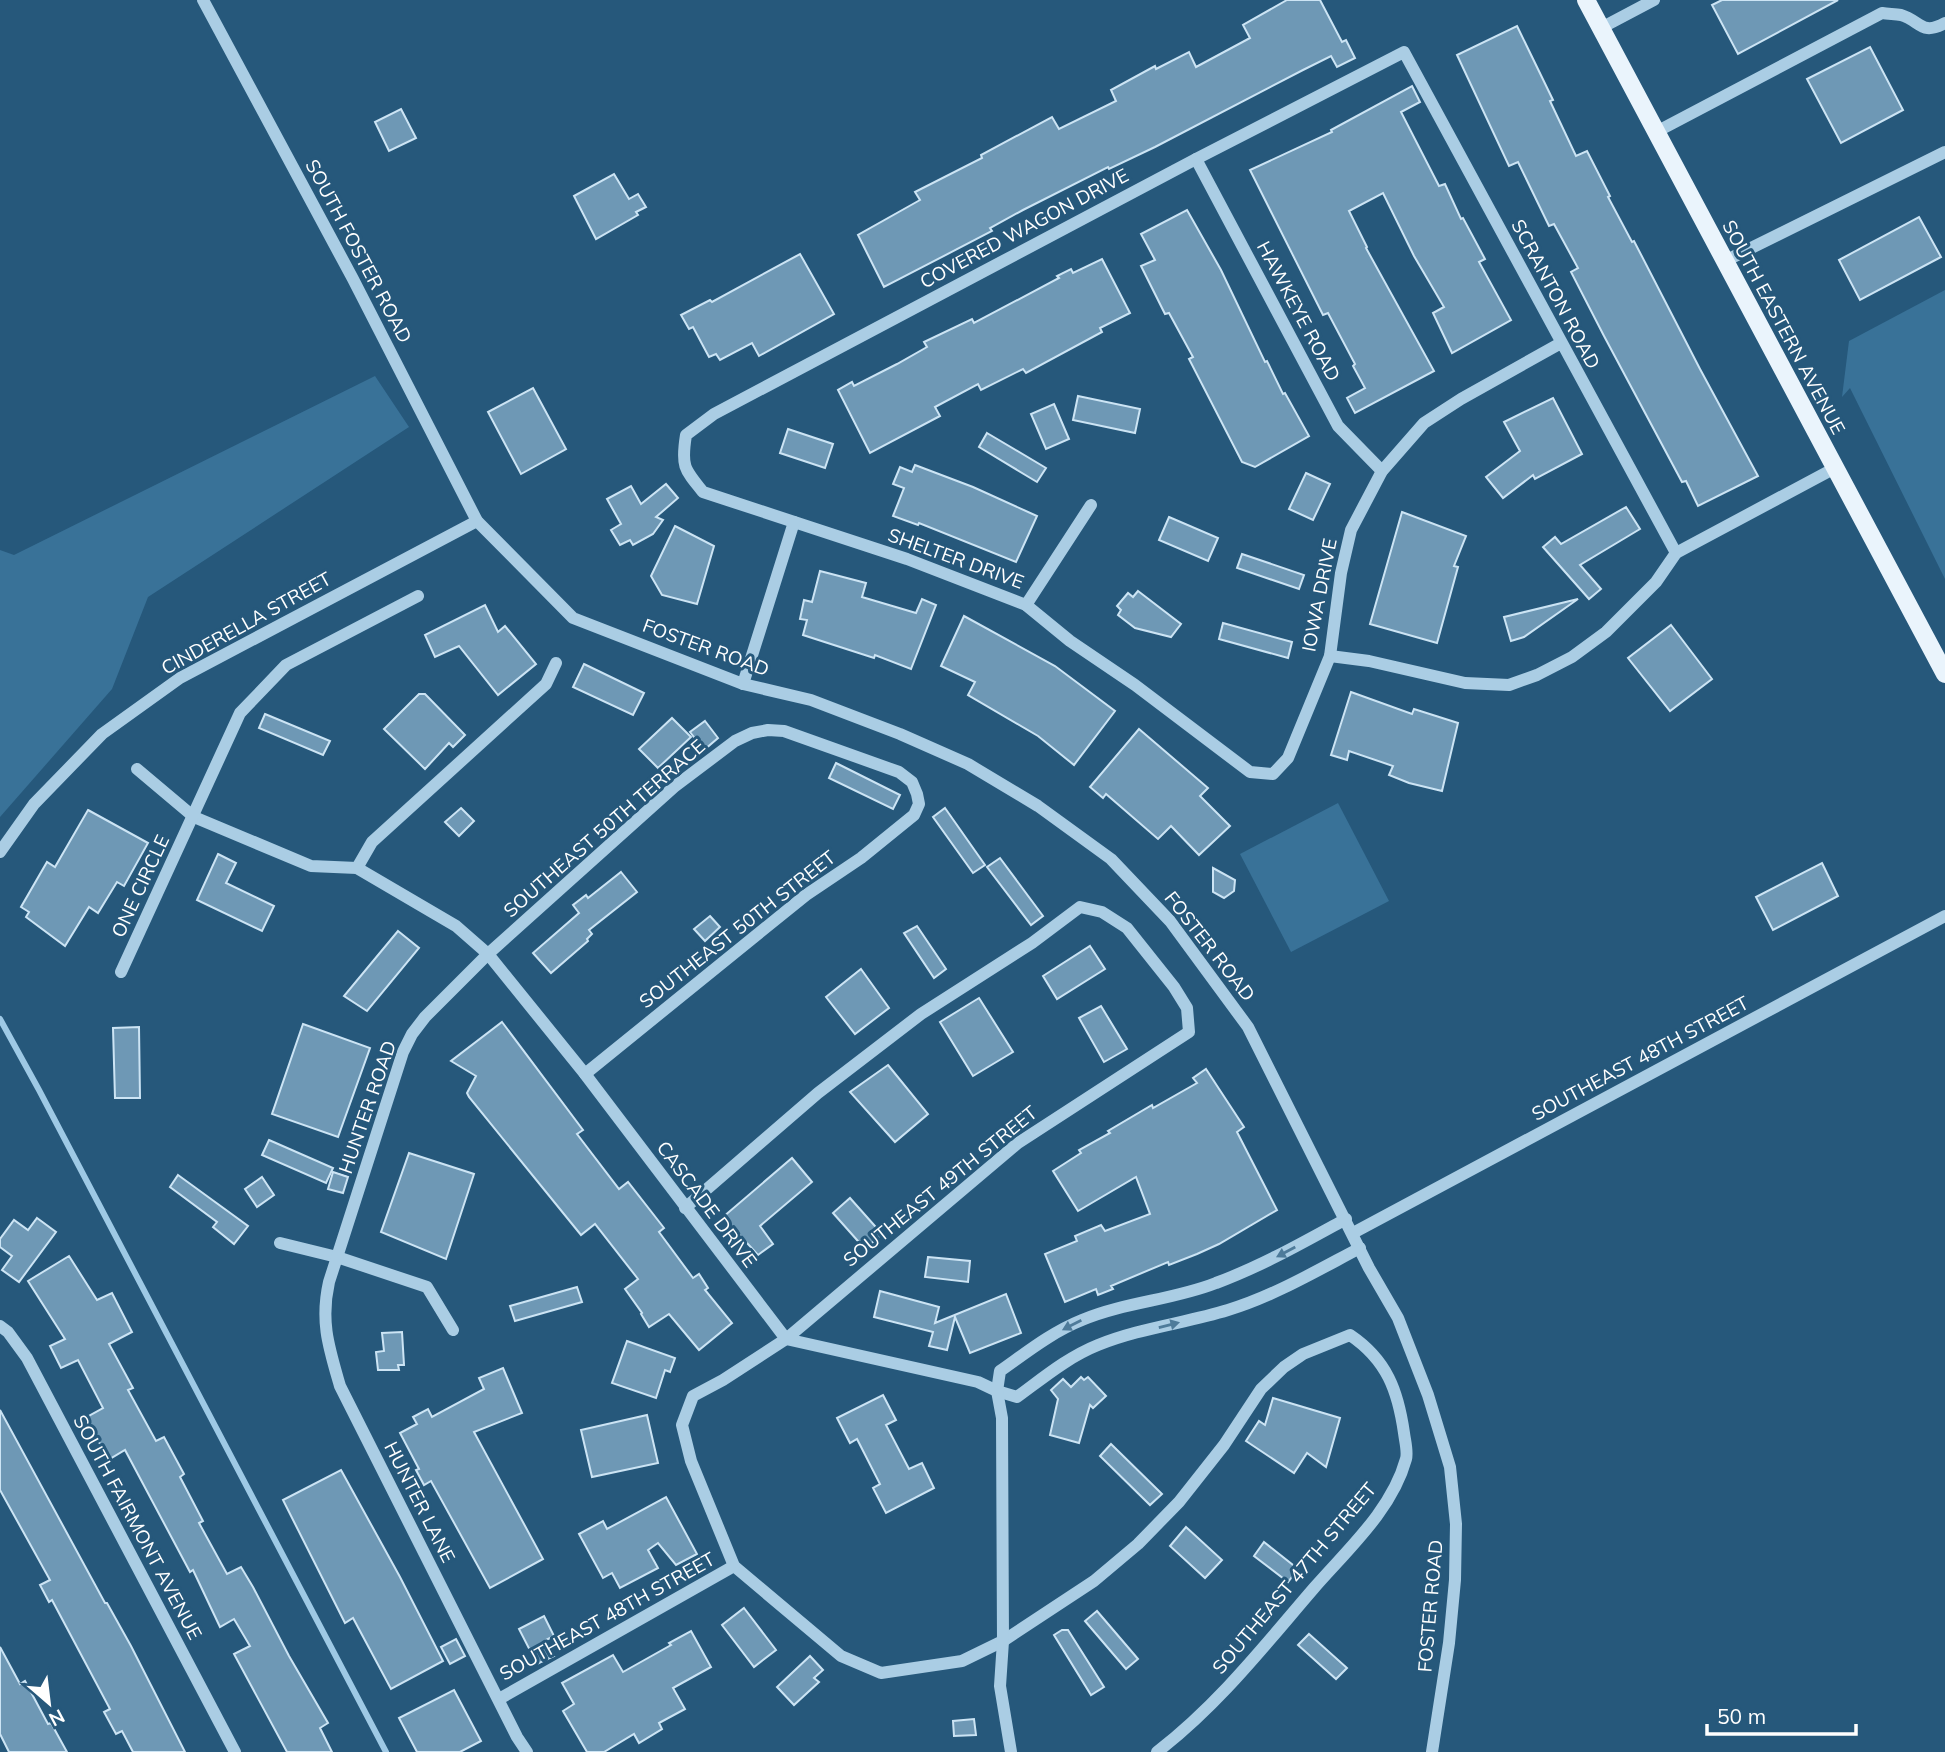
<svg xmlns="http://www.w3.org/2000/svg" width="1945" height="1752" viewBox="0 0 1945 1752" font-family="Mulish,sans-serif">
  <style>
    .green { fill: #397298 }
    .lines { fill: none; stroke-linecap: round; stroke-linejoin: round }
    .stream { stroke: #9ec9e5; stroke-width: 6 }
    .building { fill: #6e98b5; stroke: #cce4f4; stroke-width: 2 }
    .minor { stroke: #aacde4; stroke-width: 12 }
    .major { stroke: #eaf4fc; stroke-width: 18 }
    .oneway { fill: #4e7b9a }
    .labels { text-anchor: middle; stroke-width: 6; stroke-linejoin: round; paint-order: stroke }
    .street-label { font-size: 19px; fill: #fff; stroke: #26587b }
  </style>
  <rect width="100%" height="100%" fill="#26587b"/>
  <g class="green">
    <polygon points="1945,290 1945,579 1850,388 1842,397 1849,341"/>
    <polygon points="375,376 409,427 148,597 112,689 0,817 0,550 14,555"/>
    <polygon points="1338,803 1389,901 1291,952 1240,854"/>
  </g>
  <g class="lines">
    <polyline class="stream" points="0,1019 39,1090 386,1752"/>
  </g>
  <g class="building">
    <polygon points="1287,0 1320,0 1342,42 1346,40 1355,58 1337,67 1331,56 1303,70 1155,147 1109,169 1108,167 1023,210 990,228 992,231 884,287 858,235 920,200 915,192 982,158 981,155 1052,117 1059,129 1116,101 1111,90 1155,66 1156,69 1189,52 1196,67 1250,38 1243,25"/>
    <polygon points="1722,0 1838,0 1738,54 1712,5"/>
    <polygon points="1517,26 1553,100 1550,101 1576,156 1587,151 1610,196 1608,197 1632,242 1634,241 1700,369 1758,476 1698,506 1686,481 1682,482 1604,336 1571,272 1578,268 1554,224 1549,226 1518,162 1509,166 1457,55"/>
    <polygon points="1870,47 1903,110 1841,143 1807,79"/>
    <polygon points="1412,86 1420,102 1401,112 1439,186 1445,184 1461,219 1463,218 1485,259 1479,262 1511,320 1452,353 1433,313 1444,307 1414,256 1383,193 1349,211 1367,247 1366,248 1434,371 1355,413 1347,398 1365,388 1353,366 1355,364 1328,313 1323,315 1250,170 1332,132 1331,130"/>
    <polygon points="401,109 416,138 389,151 375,122"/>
    <polygon points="614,174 629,199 638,194 646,207 636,212 638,215 596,239 574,196"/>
    <polygon points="1187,210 1221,270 1265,362 1267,361 1283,394 1285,393 1309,436 1255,467 1242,462 1189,359 1193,357 1169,313 1165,314 1141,266 1155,260 1141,234"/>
    <polygon points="1919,217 1941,257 1860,300 1839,260"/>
    <polygon points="800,254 834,314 759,356 752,343 720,360 716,354 709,357 693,327 689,329 681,315 710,300 712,302"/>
    <polygon points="1102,259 1130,313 1100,328 1102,332 1026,373 1023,369 981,390 978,384 935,407 940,416 870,453 838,390 852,382 854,386 897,364 927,347 924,342 972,319 974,323 1059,278 1057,276 1071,269 1073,273"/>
    <polygon points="533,388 566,449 521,474 488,412"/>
    <polygon points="1078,396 1140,409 1135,433 1073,420"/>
    <polygon points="1553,398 1582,454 1535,479 1533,475 1503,498 1486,477 1520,451 1504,422"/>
    <polygon points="1054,404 1069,439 1046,449 1031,414"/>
    <polygon points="788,429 833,444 825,468 780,453"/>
    <polygon points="987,433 1046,468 1037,482 979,447"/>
    <polygon points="915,465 973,487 1037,516 1016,562 919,523 918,525 893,516 904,488 893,484 900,467 912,472"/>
    <polygon points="1306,473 1330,484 1313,520 1289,509"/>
    <polygon points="666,484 678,498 656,517 663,520 653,534 633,545 630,540 620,545 611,530 621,524 607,499 631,486 641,504"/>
    <polygon points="1626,507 1640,529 1580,565 1601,589 1589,599 1543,547 1555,537 1561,544"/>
    <polygon points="1402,512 1466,536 1454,566 1458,567 1437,643 1370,624"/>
    <polygon points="1169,517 1218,538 1208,561 1159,540"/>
    <polygon points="675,526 714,546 697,604 662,595 651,576"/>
    <polygon points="1242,554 1304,575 1299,589 1237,568"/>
    <polygon points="820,571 866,583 862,597 916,613 922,599 936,605 911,669 875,655 874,658 803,635 807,620 800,619 804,600 812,602"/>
    <polygon points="1138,591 1181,624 1171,637 1135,628 1118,615 1121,610 1117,606 1128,593 1133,597"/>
    <polygon points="1578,599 1524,637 1511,641 1504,617"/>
    <polygon points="485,605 498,632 505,626 536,664 498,695 459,646 435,657 425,635"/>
    <polygon points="964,616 1055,666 1115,711 1074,765 1038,736 968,695 975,682 941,666"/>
    <polygon points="1223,623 1292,642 1288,658 1219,639"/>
    <polygon points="1671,625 1712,679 1670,711 1628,658"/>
    <polygon points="584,664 644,693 633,715 573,687"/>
    <polygon points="1351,692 1412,714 1414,709 1458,723 1442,791 1409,783 1389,775 1393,766 1349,751 1347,760 1331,755"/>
    <polygon points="419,694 425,694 465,735 453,747 449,743 425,769 384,729"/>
    <polygon points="265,714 330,741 323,755 259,728"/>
    <polygon points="672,718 691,737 658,768 639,749"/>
    <polygon points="705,721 718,738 704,750 690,732"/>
    <polygon points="1139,729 1208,788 1200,796 1230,826 1199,855 1171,826 1158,839 1106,794 1103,798 1090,787"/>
    <polygon points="836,763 900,795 893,809 829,778"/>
    <polygon points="461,808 474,821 459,836 445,822"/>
    <polygon points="945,808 985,865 973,873 933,817"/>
    <polygon points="88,810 148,843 124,886 117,882 98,913 89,907 65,946 26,917 29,912 21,907 47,862 55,867"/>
    <polygon points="218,854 236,863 226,883 274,906 262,931 197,900"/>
    <polygon points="1000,858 1043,916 1031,925 987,867"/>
    <polygon points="1822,863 1838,896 1773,930 1756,897"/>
    <polygon points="1213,868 1235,880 1234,891 1224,898 1213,892"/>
    <polygon points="621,872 637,892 589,930 592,934 587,939 588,941 551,973 533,953 579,913 573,905 586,895 588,898"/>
    <polygon points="710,916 720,927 705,941 694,929"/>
    <polygon points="917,926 946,969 934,978 904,933"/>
    <polygon points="398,931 419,948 367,1011 344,996"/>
    <polygon points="1090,946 1105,969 1057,999 1043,976"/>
    <polygon points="861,969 889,1008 855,1034 826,997"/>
    <polygon points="979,998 1013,1052 973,1076 940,1022"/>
    <polygon points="1101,1006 1127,1049 1104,1062 1079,1018"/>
    <polygon points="502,1022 583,1130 577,1134 619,1189 628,1182 664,1228 659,1232 693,1278 699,1274 708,1288 705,1290 732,1323 699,1350 669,1314 649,1327 641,1314 642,1313 625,1289 638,1279 595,1224 581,1235 469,1097 467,1093 476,1076 451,1061"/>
    <polygon points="303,1024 370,1048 338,1137 272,1114"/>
    <polygon points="139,1027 140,1098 115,1098 113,1028"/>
    <polygon points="888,1065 928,1114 895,1142 850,1092"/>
    <polygon points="1206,1069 1244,1127 1237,1132 1277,1210 1219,1244 1197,1254 1169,1265 1168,1262 1111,1286 1113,1289 1098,1295 1096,1289 1065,1302 1045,1254 1077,1241 1075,1236 1101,1225 1105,1231 1150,1214 1136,1177 1078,1211 1053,1171 1081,1153 1079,1150 1110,1133 1108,1131 1152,1105 1153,1108 1197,1083 1193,1078"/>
    <polygon points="269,1140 333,1168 326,1183 262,1155"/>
    <polygon points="409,1153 474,1174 446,1259 381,1232"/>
    <polygon points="792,1158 812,1182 760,1226 773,1244 758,1255 723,1217"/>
    <polygon points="333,1172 348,1177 343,1193 328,1189"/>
    <polygon points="178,1175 248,1226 234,1244 213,1227 217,1222 170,1187"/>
    <polygon points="262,1177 274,1195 257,1207 245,1189"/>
    <polygon points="850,1198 882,1234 865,1249 833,1213"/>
    <polygon points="37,1218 56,1232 19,1282 2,1270 12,1256 0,1247 0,1239 14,1220 28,1230"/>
    <polygon points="69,1256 97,1300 112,1293 132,1332 109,1344 133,1388 128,1390 156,1441 164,1437 184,1474 180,1477 203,1521 199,1523 227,1574 241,1567 253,1587 289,1656 328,1723 320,1728 332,1752 287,1752 234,1654 250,1646 234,1619 220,1627 193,1570 190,1572 125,1450 108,1460 98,1440 87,1417 103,1408 78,1360 61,1368 50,1346 65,1339 28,1281"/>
    <polygon points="928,1257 970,1261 968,1282 925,1277"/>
    <polygon points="577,1287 582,1302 515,1321 510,1306"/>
    <polygon points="880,1291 939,1307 935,1323 1006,1294 1021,1333 970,1353 955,1317 947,1350 929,1346 933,1332 874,1317"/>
    <polygon points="402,1332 404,1365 398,1365 399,1370 378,1370 376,1352 384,1351 382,1333"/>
    <polygon points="627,1341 675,1358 670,1372 665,1370 656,1398 612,1383"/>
    <polygon points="503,1368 522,1413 474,1432 543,1559 490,1588 431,1481 424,1485 416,1470 419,1469 400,1433 417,1424 413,1417 428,1409 432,1417 484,1389 479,1378"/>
    <polygon points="1081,1377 1084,1380 1088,1377 1106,1396 1093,1408 1090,1405 1079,1443 1050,1435 1058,1399 1051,1390 1063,1379 1071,1387"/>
    <polygon points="883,1395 896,1420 886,1425 909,1469 922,1463 934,1488 886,1513 873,1488 880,1484 857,1439 850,1443 837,1418"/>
    <polygon points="1273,1398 1340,1418 1326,1467 1307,1453 1294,1473 1246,1441 1259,1421 1265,1425"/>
    <polygon points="0,1410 105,1603 107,1603 131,1646 185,1752 133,1752 122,1731 116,1734 104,1712 110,1709 52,1600 49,1602 40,1585 50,1580 0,1490"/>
    <polygon points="647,1415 658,1463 592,1477 581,1430"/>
    <polygon points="1111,1444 1162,1494 1150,1505 1100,1456"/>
    <polygon points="341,1470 400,1577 443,1661 391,1689 353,1618 345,1623 283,1500"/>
    <polygon points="666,1497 697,1554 676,1565 658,1543 648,1550 658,1568 620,1588 612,1573 603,1578 579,1534 603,1521 607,1529"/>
    <polygon points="1186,1527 1222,1560 1205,1578 1170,1546"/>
    <polygon points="1264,1542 1298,1569 1288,1582 1254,1556"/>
    <polygon points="744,1608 776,1650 754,1667 722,1625"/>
    <polygon points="1097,1611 1138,1659 1126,1669 1085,1621"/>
    <polygon points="544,1616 554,1636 546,1640 554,1656 537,1664 519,1629"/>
    <polygon points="1062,1630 1068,1630 1104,1687 1091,1695 1054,1635"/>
    <polygon points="691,1631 711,1667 673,1688 685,1709 659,1723 662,1729 639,1743 634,1734 604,1752 587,1752 563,1711 574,1704 562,1683 613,1655 623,1672 671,1645 669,1643"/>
    <polygon points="1309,1634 1347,1668 1336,1679 1298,1645"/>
    <polygon points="456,1639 465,1656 450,1664 441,1647"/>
    <polygon points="0,1647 20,1684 25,1681 48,1724 51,1723 67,1752 9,1752 0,1734"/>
    <polygon points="810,1656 823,1670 814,1678 819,1682 794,1705 777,1687"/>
    <polygon points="454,1690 481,1741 460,1752 417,1752 399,1718"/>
    <polygon points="974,1719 976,1735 954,1736 953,1721"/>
  </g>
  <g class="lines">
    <g class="minor">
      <polyline points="203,0 353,279 477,521 573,618 743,684 811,700 900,734 968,764 1038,806 1111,859 1170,921 1248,1027 1369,1268 1398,1318 1428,1395 1450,1467 1456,1524 1455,1580 1449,1643 1432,1752"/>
      <polyline points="1601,28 1654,0"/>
      <path d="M1656 132 1882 13C1888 14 1895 14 1901 15 1921 21 1921 36 1945 23"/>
      <polyline points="1196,159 1338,426 1382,471"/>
      <polyline points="1725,261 1945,152"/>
      <path d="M1561 343 1461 399 1424 423 1382 471 1351 530 1341 573 1330 656 1288 758 1273 774 1250 772 1135 685 1070 641 1026 605 907 559 703 492C684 469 681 466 686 435L714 414 1196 159 1404 52 1676 553"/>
      <polyline points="1026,605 1091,505"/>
      <polyline points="1330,656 1369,661 1465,683 1509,685 1537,675 1572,657 1606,632 1656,582 1676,553 1835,468"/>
      <polyline points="743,684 794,522"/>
      <path d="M137 769 194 817 311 866 357 868 456 926 488 954 585 1074 786 1339 978 1382 997 1391 1017 1397C1043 1378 1068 1357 1098 1345 1140 1328 1186 1323 1228 1310 1274 1296 1318 1270 1360 1248"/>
      <polyline points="0,852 34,804 102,734 180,678 477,521"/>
      <polyline points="357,868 372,842 546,684 556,663"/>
      <polyline points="121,972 240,713 286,665 418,596"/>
      <path d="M685 1208 818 1093 921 1014 1032 943 1080 907 1102 912 1127 928 1174 987 1187 1008 1189 1032 1018 1143 786 1339 723 1380 693 1396 682 1425 691 1461 734 1566 841 1656 881 1673 962 1661 1003 1641 1094 1581 1138 1544 1179 1502 1224 1445 1261 1389 1284 1367 1303 1354 1350 1335C1387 1360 1398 1391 1404 1433 1405 1441 1408 1452 1406 1459 1392 1510 1348 1549 1314 1588 1264 1646 1219 1704 1157 1752"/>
      <polyline points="1353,1233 1945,916"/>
      <polyline points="280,1243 337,1257 427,1287 453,1330"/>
      <polyline points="0,1326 8,1332 27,1358 235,1752"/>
      <polyline points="499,1699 734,1566"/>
      <path d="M527 1752 517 1737 340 1386C329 1348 320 1322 329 1282L403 1052 412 1034 425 1017 488 954 674 787 735 741 752 733 768 730 784 731 899 772 912 782 917 794 919 804 914 815 861 858 806 895 585 1074"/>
      <path d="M1011 1752 1000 1686 1003 1641 1002 1418 997 1391 1000 1371C1027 1352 1052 1332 1082 1320 1125 1302 1173 1300 1216 1283 1262 1266 1304 1242 1346 1219"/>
    </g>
    <polyline class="major" points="1586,0 1945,674"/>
  </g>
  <defs><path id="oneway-solid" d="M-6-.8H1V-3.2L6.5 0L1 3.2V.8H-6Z" transform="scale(1.75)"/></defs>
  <g class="oneway">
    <use href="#oneway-solid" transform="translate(1286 1252) rotate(152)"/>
    <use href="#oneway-solid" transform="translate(1072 1325) rotate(153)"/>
    <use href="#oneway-solid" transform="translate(1169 1325) rotate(-14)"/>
  </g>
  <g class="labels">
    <g class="street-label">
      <text transform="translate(1024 228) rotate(-28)" y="7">COVERED WAGON DRIVE</text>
      <text transform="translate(359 251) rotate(62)" y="7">SOUTH FOSTER ROAD</text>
      <text transform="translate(1556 294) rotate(62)" y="7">SCRANTON ROAD</text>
      <text transform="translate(1299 311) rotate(62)" y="7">HAWKEYE ROAD</text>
      <text transform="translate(1784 327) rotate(62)" y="7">SOUTH EASTERN AVENUE</text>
      <text transform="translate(956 558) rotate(20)" y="7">SHELTER DRIVE</text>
      <text transform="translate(1319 595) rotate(-79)" y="7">IOWA DRIVE</text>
      <text transform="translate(246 623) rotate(-29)" y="7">CINDERELLA STREET</text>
      <text transform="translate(706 647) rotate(20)" y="7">FOSTER ROAD</text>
      <text transform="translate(604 828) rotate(-41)" y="7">SOUTHEAST 50TH TERRACE</text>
      <text transform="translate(140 886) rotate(-65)" y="7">ONE CIRCLE</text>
      <text transform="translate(737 929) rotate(-38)" y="7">SOUTHEAST 50TH STREET</text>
      <text transform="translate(1210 946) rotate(52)" y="7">FOSTER ROAD</text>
      <text transform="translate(1640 1058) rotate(-28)" y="7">SOUTHEAST 48TH STREET</text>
      <text transform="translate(367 1107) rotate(-71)" y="7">HUNTER ROAD</text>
      <text transform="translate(940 1186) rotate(-39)" y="7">SOUTHEAST 49TH STREET</text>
      <text transform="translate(707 1204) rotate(53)" y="7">CASCADE DRIVE</text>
      <text transform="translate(420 1502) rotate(63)" y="7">HUNTER LANE</text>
      <text transform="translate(138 1527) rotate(62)" y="7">SOUTH FAIRMONT AVENUE</text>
      <text transform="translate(1294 1578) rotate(-50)" y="7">SOUTHEAST 47TH STREET</text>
      <text transform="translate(1430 1606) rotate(-85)" y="7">FOSTER ROAD</text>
      <text transform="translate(607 1616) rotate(-29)" y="7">SOUTHEAST 48TH STREET</text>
    </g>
  </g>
  <g transform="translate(49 1703) rotate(152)" stroke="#26587b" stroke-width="5" paint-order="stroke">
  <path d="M0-5L12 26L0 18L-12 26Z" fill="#ffffff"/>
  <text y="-10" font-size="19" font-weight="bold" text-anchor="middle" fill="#ffffff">N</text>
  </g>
  <path d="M1707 1724v10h149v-10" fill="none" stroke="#ffffff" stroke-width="3.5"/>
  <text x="1717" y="1724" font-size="21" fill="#ffffff" stroke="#26587b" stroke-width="5" paint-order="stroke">50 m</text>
</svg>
